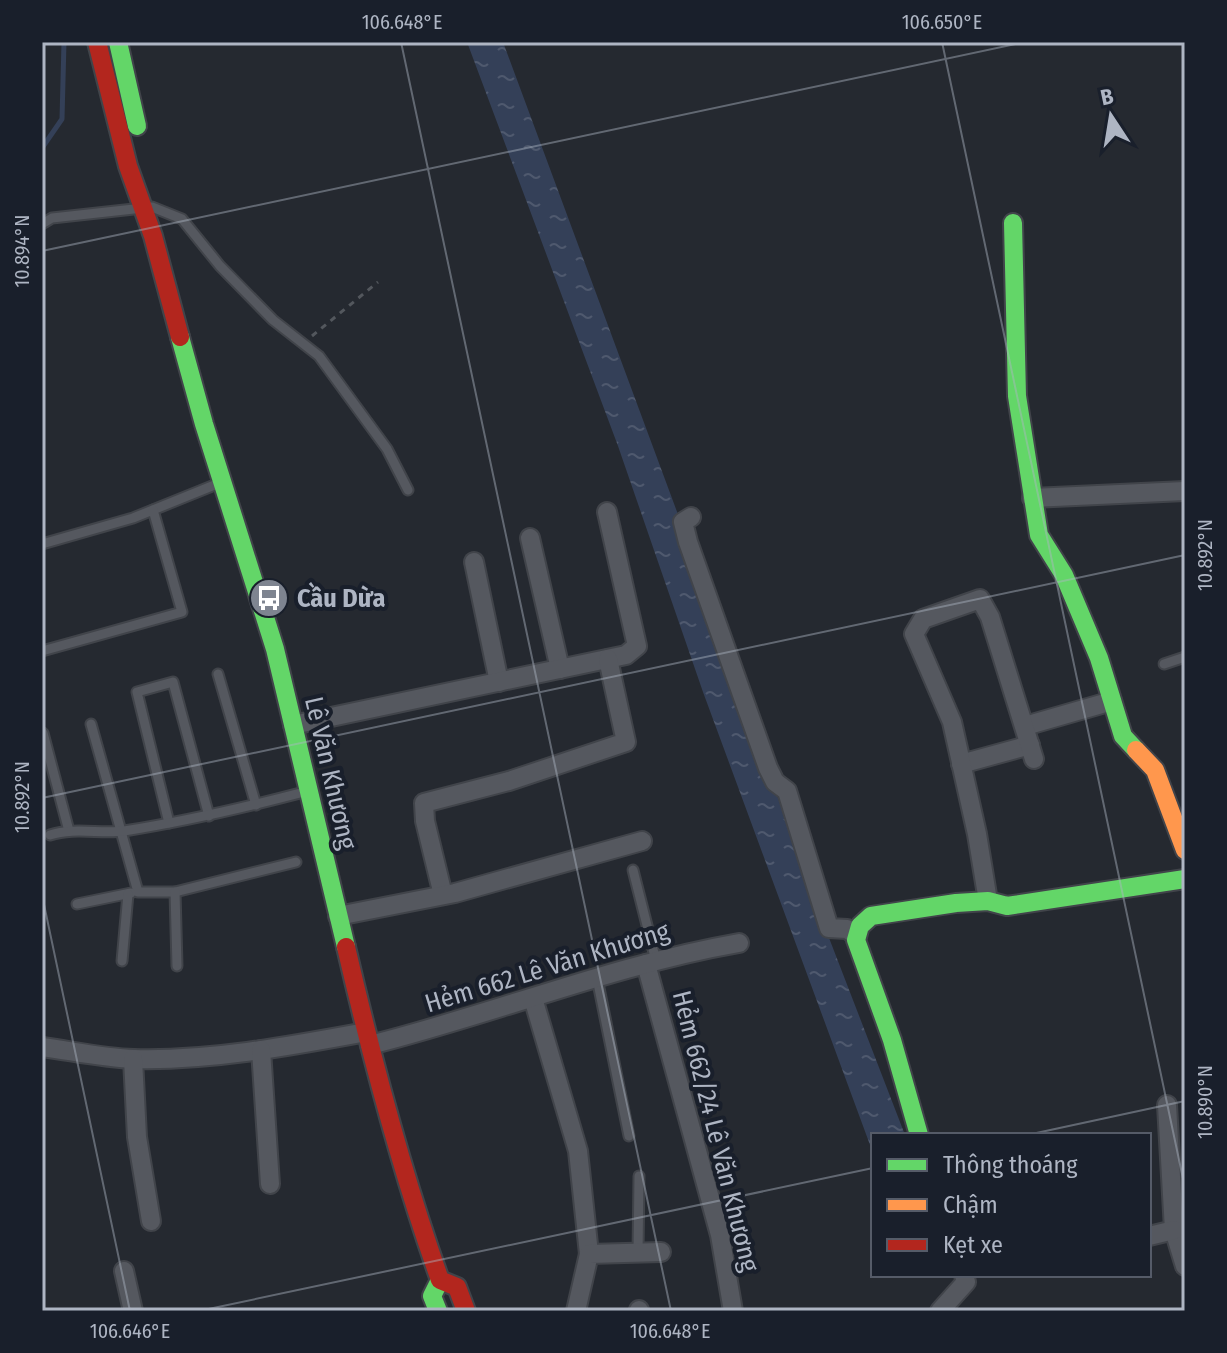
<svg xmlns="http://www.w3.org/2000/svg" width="1227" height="1353" viewBox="0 0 1227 1353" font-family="'Fira Sans Condensed',sans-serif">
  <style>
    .water { fill: url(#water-ripples) }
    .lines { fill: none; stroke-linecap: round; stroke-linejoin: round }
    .stream { stroke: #344058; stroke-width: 5 }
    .lane-casing { stroke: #41444a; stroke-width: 13 }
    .street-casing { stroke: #41444a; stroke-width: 22 }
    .fast-casing { stroke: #41444a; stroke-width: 22 }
    .slow-casing { stroke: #41444a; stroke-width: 22 }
    .jam-casing { stroke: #41444a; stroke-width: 22 }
    .path { stroke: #53575d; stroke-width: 3; stroke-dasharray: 6 6; stroke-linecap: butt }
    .lane { stroke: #55585f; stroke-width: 9 }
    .street { stroke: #55585f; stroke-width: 18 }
    .fast { stroke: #63d668; stroke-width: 18 }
    .slow { stroke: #ff974d; stroke-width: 18 }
    .jam { stroke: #b3261e; stroke-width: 18 }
    .ticks { fill: none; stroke: #aeb5c3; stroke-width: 2; stroke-opacity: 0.45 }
    .labels { text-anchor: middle; stroke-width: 8; stroke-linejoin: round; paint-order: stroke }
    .poi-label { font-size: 26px; font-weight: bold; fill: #aeb5c3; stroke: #191f2b; text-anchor: start }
    .street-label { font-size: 26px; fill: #aeb5c3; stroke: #191f2b }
    .neatline { fill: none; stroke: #aeb5c3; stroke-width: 3 }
    .ticks-label { font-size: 20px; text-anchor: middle; fill: #aeb5c3 }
  </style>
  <defs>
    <pattern id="water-ripples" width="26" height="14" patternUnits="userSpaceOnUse" patternTransform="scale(2)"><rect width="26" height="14" fill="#344058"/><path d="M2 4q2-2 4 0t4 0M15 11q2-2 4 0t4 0" fill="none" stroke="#4f596e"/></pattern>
  </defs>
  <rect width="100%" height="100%" fill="#252930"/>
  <polygon class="water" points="467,42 503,42 703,582 804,873 905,1135 873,1135 873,1153 703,692 618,446"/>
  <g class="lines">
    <polyline class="stream" points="42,148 62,119 64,42"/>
    <defs>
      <g id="lane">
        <polyline points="42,224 52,218 152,207 182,219 220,266 273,320 319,356 387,449 408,490"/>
        <polyline points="42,544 133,518 222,482"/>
        <polyline points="42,651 182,612 153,510"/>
        <polyline points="1164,664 1185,657"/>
        <polyline points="218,674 256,805"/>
        <polyline points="91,724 138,892 175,892 296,862"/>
        <polyline points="43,733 69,831"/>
        <polyline points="169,823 137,692 173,682 209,816"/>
        <path d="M50 835C74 827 100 834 124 831 187 821 247 807 308 791"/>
        <polyline points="633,870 656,961"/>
        <polyline points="175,892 177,966"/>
        <polyline points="77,904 131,893"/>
        <polyline points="122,961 128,894"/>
        <polyline points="597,978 629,1136"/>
        <polyline points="638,1253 639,1176"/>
      </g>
      <g id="street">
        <polyline points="1032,498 1185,491"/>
        <polyline points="691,517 683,522 688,542 768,768 775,782 787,791 829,928 847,929 857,936"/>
        <polyline points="530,538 560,669"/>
        <polyline points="474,562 499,682"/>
        <polyline points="293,725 626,655 637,646 607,512"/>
        <polyline points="1025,726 1112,701"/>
        <polyline points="961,764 1030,745"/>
        <polyline points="443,895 425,821 424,803 509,781 626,742 608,659"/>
        <polyline points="988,901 977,834 952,722 914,634 923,619 980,599 990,617 1034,759"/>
        <polyline points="338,916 455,893 642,841"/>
        <polyline points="646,964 720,1235 733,1311"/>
        <polyline points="533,998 578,1151 589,1254"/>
        <path d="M370 1045C494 1014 613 965 739 943"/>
        <path d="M42 1047C72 1051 103 1058 134 1059 211 1061 290 1046 366 1032"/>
        <polyline points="261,1050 270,1184"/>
        <polyline points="133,1059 137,1137 151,1221"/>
        <polyline points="1167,1105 1174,1230 1185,1266"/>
        <polyline points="1149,1236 1174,1230"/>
        <polyline points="124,1271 133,1311"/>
        <polyline points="639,1310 639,1311"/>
        <polyline points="576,1311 589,1254 661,1252"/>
        <polyline points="940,1311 966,1282 964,1275"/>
      </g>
      <g id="fast">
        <polyline points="118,42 137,126"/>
        <polyline points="1013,223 1017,396 1039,535 1064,575 1099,658 1123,736 1136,750"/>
        <polyline points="180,337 204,424 275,649 346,947"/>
        <polyline points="919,1135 892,1040 856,940 860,926 871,916 956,903 988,901 1007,906 1185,879"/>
        <polyline points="438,1311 432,1296 440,1280"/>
      </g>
      <polyline id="slow" points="1136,750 1155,770 1185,850"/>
      <g id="jam">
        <polyline points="97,42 128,166 153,236 180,337"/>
        <path d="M346 947C372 1059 401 1171 440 1280L457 1287 466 1311"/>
      </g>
    </defs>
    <use href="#lane" class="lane-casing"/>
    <use href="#street" class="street-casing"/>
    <use href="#fast" class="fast-casing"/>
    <use href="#slow" class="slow-casing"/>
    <use href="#jam" class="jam-casing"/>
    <polyline class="path" points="312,336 378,282"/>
    <use href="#lane" class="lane"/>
    <use href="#street" class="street"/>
    <use href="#fast" class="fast"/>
    <use href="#slow" class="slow"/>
    <use href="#jam" class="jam"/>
  </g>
  <path class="ticks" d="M401 42 671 1311M942 42 1185 1188M42 251 1025 42M42 798 1185 555M42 895 130 1311M1027 1135 1185 1101M199 1311 873 1168"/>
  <defs>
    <symbol id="bus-disc" viewBox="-11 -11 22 22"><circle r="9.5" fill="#7e8490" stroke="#191f2b"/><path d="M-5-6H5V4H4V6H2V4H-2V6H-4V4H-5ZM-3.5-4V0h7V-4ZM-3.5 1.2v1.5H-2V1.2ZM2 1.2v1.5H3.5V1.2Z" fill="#fff"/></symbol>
  </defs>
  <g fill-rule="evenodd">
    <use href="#bus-disc" x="247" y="576" width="44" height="44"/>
  </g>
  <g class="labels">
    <g class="poi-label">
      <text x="297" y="607">Cầu Dừa</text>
    </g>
    <g class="street-label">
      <text transform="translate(331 773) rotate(77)" y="9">Lê Văn Khương</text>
      <text transform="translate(547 967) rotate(-17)" y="9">Hẻm 662 Lê Văn Khương</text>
      <text transform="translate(716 1131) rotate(76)" y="9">Hẻm 662/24 Lê Văn Khương</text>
    </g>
  </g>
  <rect width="1227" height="1353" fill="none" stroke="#191f2b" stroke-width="88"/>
  <rect x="871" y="1133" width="280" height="144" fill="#191f2b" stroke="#555b68" stroke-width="2"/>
  <rect x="887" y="1159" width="40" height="12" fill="#63d668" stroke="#555b68" stroke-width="2"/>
  <text x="943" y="1173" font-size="24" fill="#aeb5c3">Thông thoáng</text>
  <rect x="887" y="1199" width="40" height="12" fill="#ff974d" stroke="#555b68" stroke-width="2"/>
  <text x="943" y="1213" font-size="24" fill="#aeb5c3">Chậm</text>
  <rect x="887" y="1239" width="40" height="12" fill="#b3261e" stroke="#555b68" stroke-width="2"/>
  <text x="943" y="1253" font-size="24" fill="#aeb5c3">Kẹt xe</text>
  <g transform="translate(1111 116) rotate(348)" stroke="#191f2b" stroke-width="6" paint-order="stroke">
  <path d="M0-6L14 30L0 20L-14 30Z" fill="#aeb5c3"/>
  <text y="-12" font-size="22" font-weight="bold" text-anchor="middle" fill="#aeb5c3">B</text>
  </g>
  <rect x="44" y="44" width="1139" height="1265" class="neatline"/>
  <g class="ticks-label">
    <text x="402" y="29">106.648°E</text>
    <text x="942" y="29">106.650°E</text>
    <text transform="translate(22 251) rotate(-90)" y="7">10.894°N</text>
    <text transform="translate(1205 555) rotate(-90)" y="7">10.892°N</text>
    <text transform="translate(22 797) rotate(-90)" y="7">10.892°N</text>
    <text transform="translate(1205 1102) rotate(-90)" y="7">10.890°N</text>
    <text x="130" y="1338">106.646°E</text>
    <text x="670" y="1338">106.648°E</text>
  </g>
</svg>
